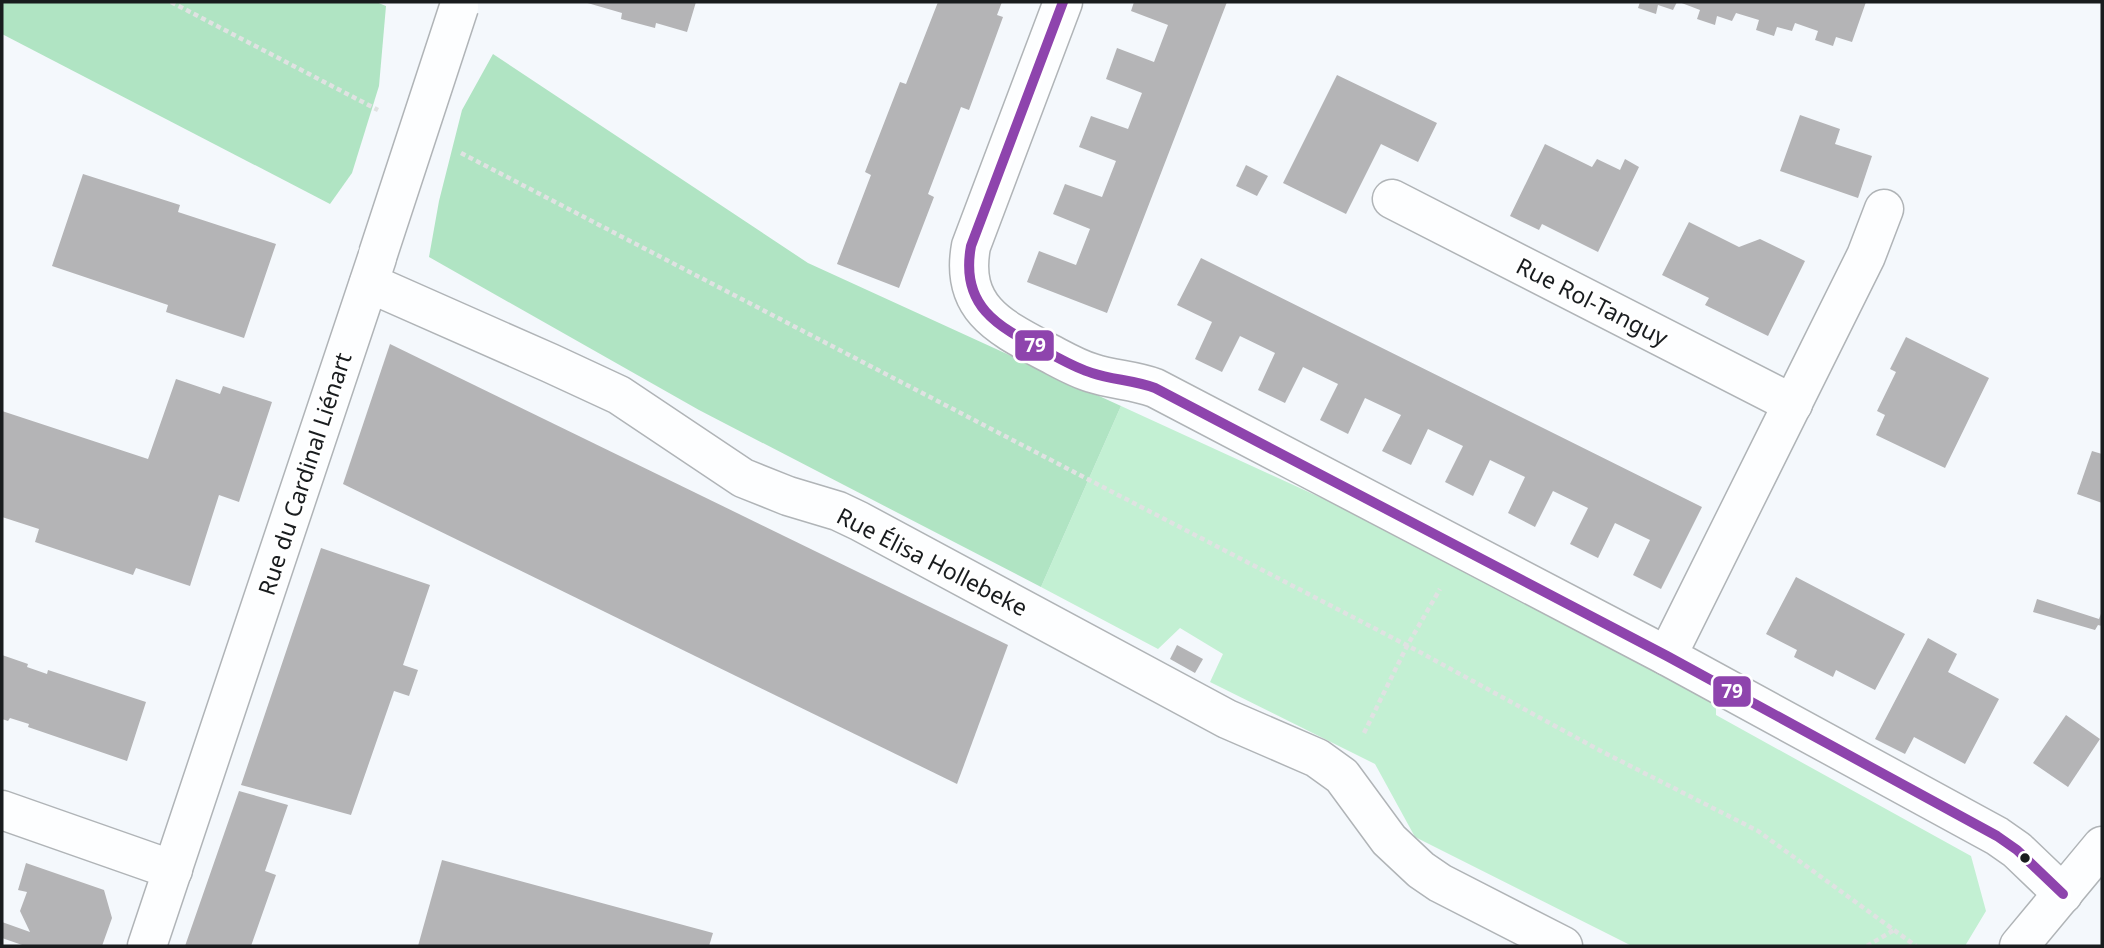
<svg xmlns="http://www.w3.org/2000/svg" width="2104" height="948" viewBox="0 0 2104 948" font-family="'Noto Sans',sans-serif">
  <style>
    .green { fill: #c3f0d3 }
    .forest { fill: #b0e4c3 }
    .building { fill: #b4b4b6 }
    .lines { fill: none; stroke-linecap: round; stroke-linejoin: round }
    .street-casing { stroke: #b0b4b7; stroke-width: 41 }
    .secondary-casing { stroke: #b0b4b7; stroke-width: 41 }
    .path { stroke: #e0e2e2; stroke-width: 4.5; stroke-dasharray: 5 3.5; stroke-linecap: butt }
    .street { stroke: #fdfeff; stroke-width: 38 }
    .secondary { stroke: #fdfeff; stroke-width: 38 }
    .street-bridge-casing { stroke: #b0b4b7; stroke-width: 41; stroke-linecap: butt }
    .street-bridge { stroke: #fdfeff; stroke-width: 38 }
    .bus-1-casing { stroke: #fff; stroke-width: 16 }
    .bus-1 { stroke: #8e44ad; stroke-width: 10 }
    .bus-dot { fill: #191c1e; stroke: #fff; stroke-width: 2.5 }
    .labels { text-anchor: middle; stroke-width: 5; stroke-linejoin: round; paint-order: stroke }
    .street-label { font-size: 23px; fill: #191c1e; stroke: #fff }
    .line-badge { stroke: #fff; stroke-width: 2.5 }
    .badge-label { font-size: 19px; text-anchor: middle; font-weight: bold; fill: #fff }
  </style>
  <rect width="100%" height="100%" fill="#f4f8fc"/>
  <polygon class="green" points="1121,406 1472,567 1716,703 1716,715 1971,856 1986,911 1965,946 1632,946 1415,837 1375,764 1210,682 1223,654 1180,628 1158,649 1041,587"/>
  <g class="forest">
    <polygon points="2,2 376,2 386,6 379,86 352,173 330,204 2,34"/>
    <polygon points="493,54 808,263 1121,406 1041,587 699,410 429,257 439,201 462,110"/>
  </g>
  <g class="building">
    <polygon points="584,2 696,2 687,32 656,23 655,28 621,19 622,13"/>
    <polygon points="938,2 1002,2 997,15 1003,17 969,110 961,107 928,194 934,197 899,288 837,264 871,175 865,172 900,82 906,84"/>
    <polygon points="1134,2 1227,2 1107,313 1027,282 1039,251 1076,265 1090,229 1053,214 1065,184 1102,197 1116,161 1079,147 1091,116 1128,129 1142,93 1106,79 1117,48 1154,62 1168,25 1131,11"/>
    <polygon points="1640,2 1677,2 1673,10 1658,5 1656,14 1638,8"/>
    <polygon points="1679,2 1866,2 1852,42 1836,37 1833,46 1815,40 1818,31 1795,23 1792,31 1777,27 1774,36 1756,30 1759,20 1736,13 1732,21 1717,16 1715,25 1697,19 1700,10"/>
    <polygon points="1337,75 1437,123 1418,162 1381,144 1346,214 1283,183"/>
    <polygon points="1800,115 1840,129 1835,144 1872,156 1858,198 1780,171"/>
    <polygon points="1545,144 1592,167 1597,159 1620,170 1625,159 1639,167 1598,252 1542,224 1539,230 1510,216"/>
    <polygon points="1246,165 1268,176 1257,196 1236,186"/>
    <polygon points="83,174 180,205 178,212 276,244 244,338 166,312 168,305 52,266"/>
    <polygon points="1689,222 1739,247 1760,239 1805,261 1768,336 1705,305 1709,298 1662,275"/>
    <polygon points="1201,258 1702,507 1661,589 1633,575 1650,540 1615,523 1598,558 1570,544 1588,508 1553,491 1535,527 1508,513 1525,477 1490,460 1473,496 1445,482 1463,446 1428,429 1411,465 1382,451 1401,415 1365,398 1348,434 1320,420 1338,384 1303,367 1285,403 1258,390 1275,353 1240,336 1222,372 1195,359 1212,322 1177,305"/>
    <polygon points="1906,337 1989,378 1945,468 1876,435 1885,415 1877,411 1896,372 1890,369"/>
    <polygon points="390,344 1008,645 957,784 343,484"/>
    <polygon points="176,379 220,394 223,386 272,402 239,502 219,495 190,586 136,568 133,575 35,542 39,529 2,517 2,411 148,459"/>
    <polygon points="2092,451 2102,454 2102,503 2077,494"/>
    <polygon points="321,548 430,585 403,665 418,670 409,696 394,691 351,815 241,785"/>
    <polygon points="1796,577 1905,634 1875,690 1836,670 1833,677 1794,657 1797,650 1766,634"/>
    <polygon points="2037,599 2099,619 2102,611 2102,626 2098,625 2095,630 2033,612"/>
    <polygon points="1928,638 1957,654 1948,672 1999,699 1965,764 1914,737 1905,754 1875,739"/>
    <polygon points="1177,645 1203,659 1195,673 1170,659"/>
    <polygon points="2,655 28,664 27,667 47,674 48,670 146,702 127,761 28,727 29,724 10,718 8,721 2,719"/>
    <polygon points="2066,715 2100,739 2068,787 2033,763"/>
    <polygon points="239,791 288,805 265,871 276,875 251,946 185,946"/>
    <polygon points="442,860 713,933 709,946 418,946"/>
    <polygon points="26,863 104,890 112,918 102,946 25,946 2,938 2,922 30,932 20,911 27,892 18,890"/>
  </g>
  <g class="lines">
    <defs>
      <g id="street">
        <path d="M1063 2 971 246C960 306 997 326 1043 350 1059 358 1075 368 1092 373 1113 380 1134 380 1155 388L1667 656 1997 836 2017 850 2063 894"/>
        <polyline points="1392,199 1793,404"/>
        <polyline points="369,283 550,363 619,395 743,478 788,496 838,511 859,521 1227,719 1317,758 1342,776 1389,840 1421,870 1440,883 1563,946"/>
        <polyline points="1667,656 1866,256 1884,209"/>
        <polyline points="2,810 173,870"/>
        <polyline points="147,946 377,258"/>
      </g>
      <polyline id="secondary" points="2019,946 2102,846"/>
    </defs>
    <use href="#street" class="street-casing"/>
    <use href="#secondary" class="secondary-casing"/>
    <g class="path">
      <polyline points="171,2 378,110"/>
      <polyline points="461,153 1416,650 1599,750 1758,831 1916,946"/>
      <polyline points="1364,733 1407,646 1440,589"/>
      <polyline points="1867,946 1894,930"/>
    </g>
    <use href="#street" class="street"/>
    <use href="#secondary" class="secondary"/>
    <defs>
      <polyline id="street-bridge" points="378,254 459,7"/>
    </defs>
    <use href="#street-bridge" class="street-bridge-casing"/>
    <use href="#street-bridge" class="street-bridge"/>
    <defs>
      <path id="bus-1" d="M1063 2 971 246C960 306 997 326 1043 350 1059 358 1075 368 1092 373 1113 380 1134 380 1155 388L1667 656 1997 836 2017 850 2063 894"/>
    </defs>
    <use href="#bus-1" class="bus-1-casing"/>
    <use href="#bus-1" class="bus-1"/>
  </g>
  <circle class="bus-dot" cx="2025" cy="858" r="6"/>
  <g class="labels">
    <g class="street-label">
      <text transform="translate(1592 302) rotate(27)" y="8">Rue Rol-Tanguy</text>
      <text transform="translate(305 474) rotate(-72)" y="8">Rue du Cardinal Liénart</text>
      <text transform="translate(932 562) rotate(27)" y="8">Rue Élisa Hollebeke</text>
    </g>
  </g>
  <g class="line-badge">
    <rect x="1014" y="329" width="41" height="33" rx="7" fill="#8e44ad"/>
    <rect x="1712" y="675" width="40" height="33" rx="7" fill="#8e44ad"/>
  </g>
  <g class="badge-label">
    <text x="1035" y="352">79</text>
    <text x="1732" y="698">79</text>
  </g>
  <rect width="2104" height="948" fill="none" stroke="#191c1e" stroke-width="7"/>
</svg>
